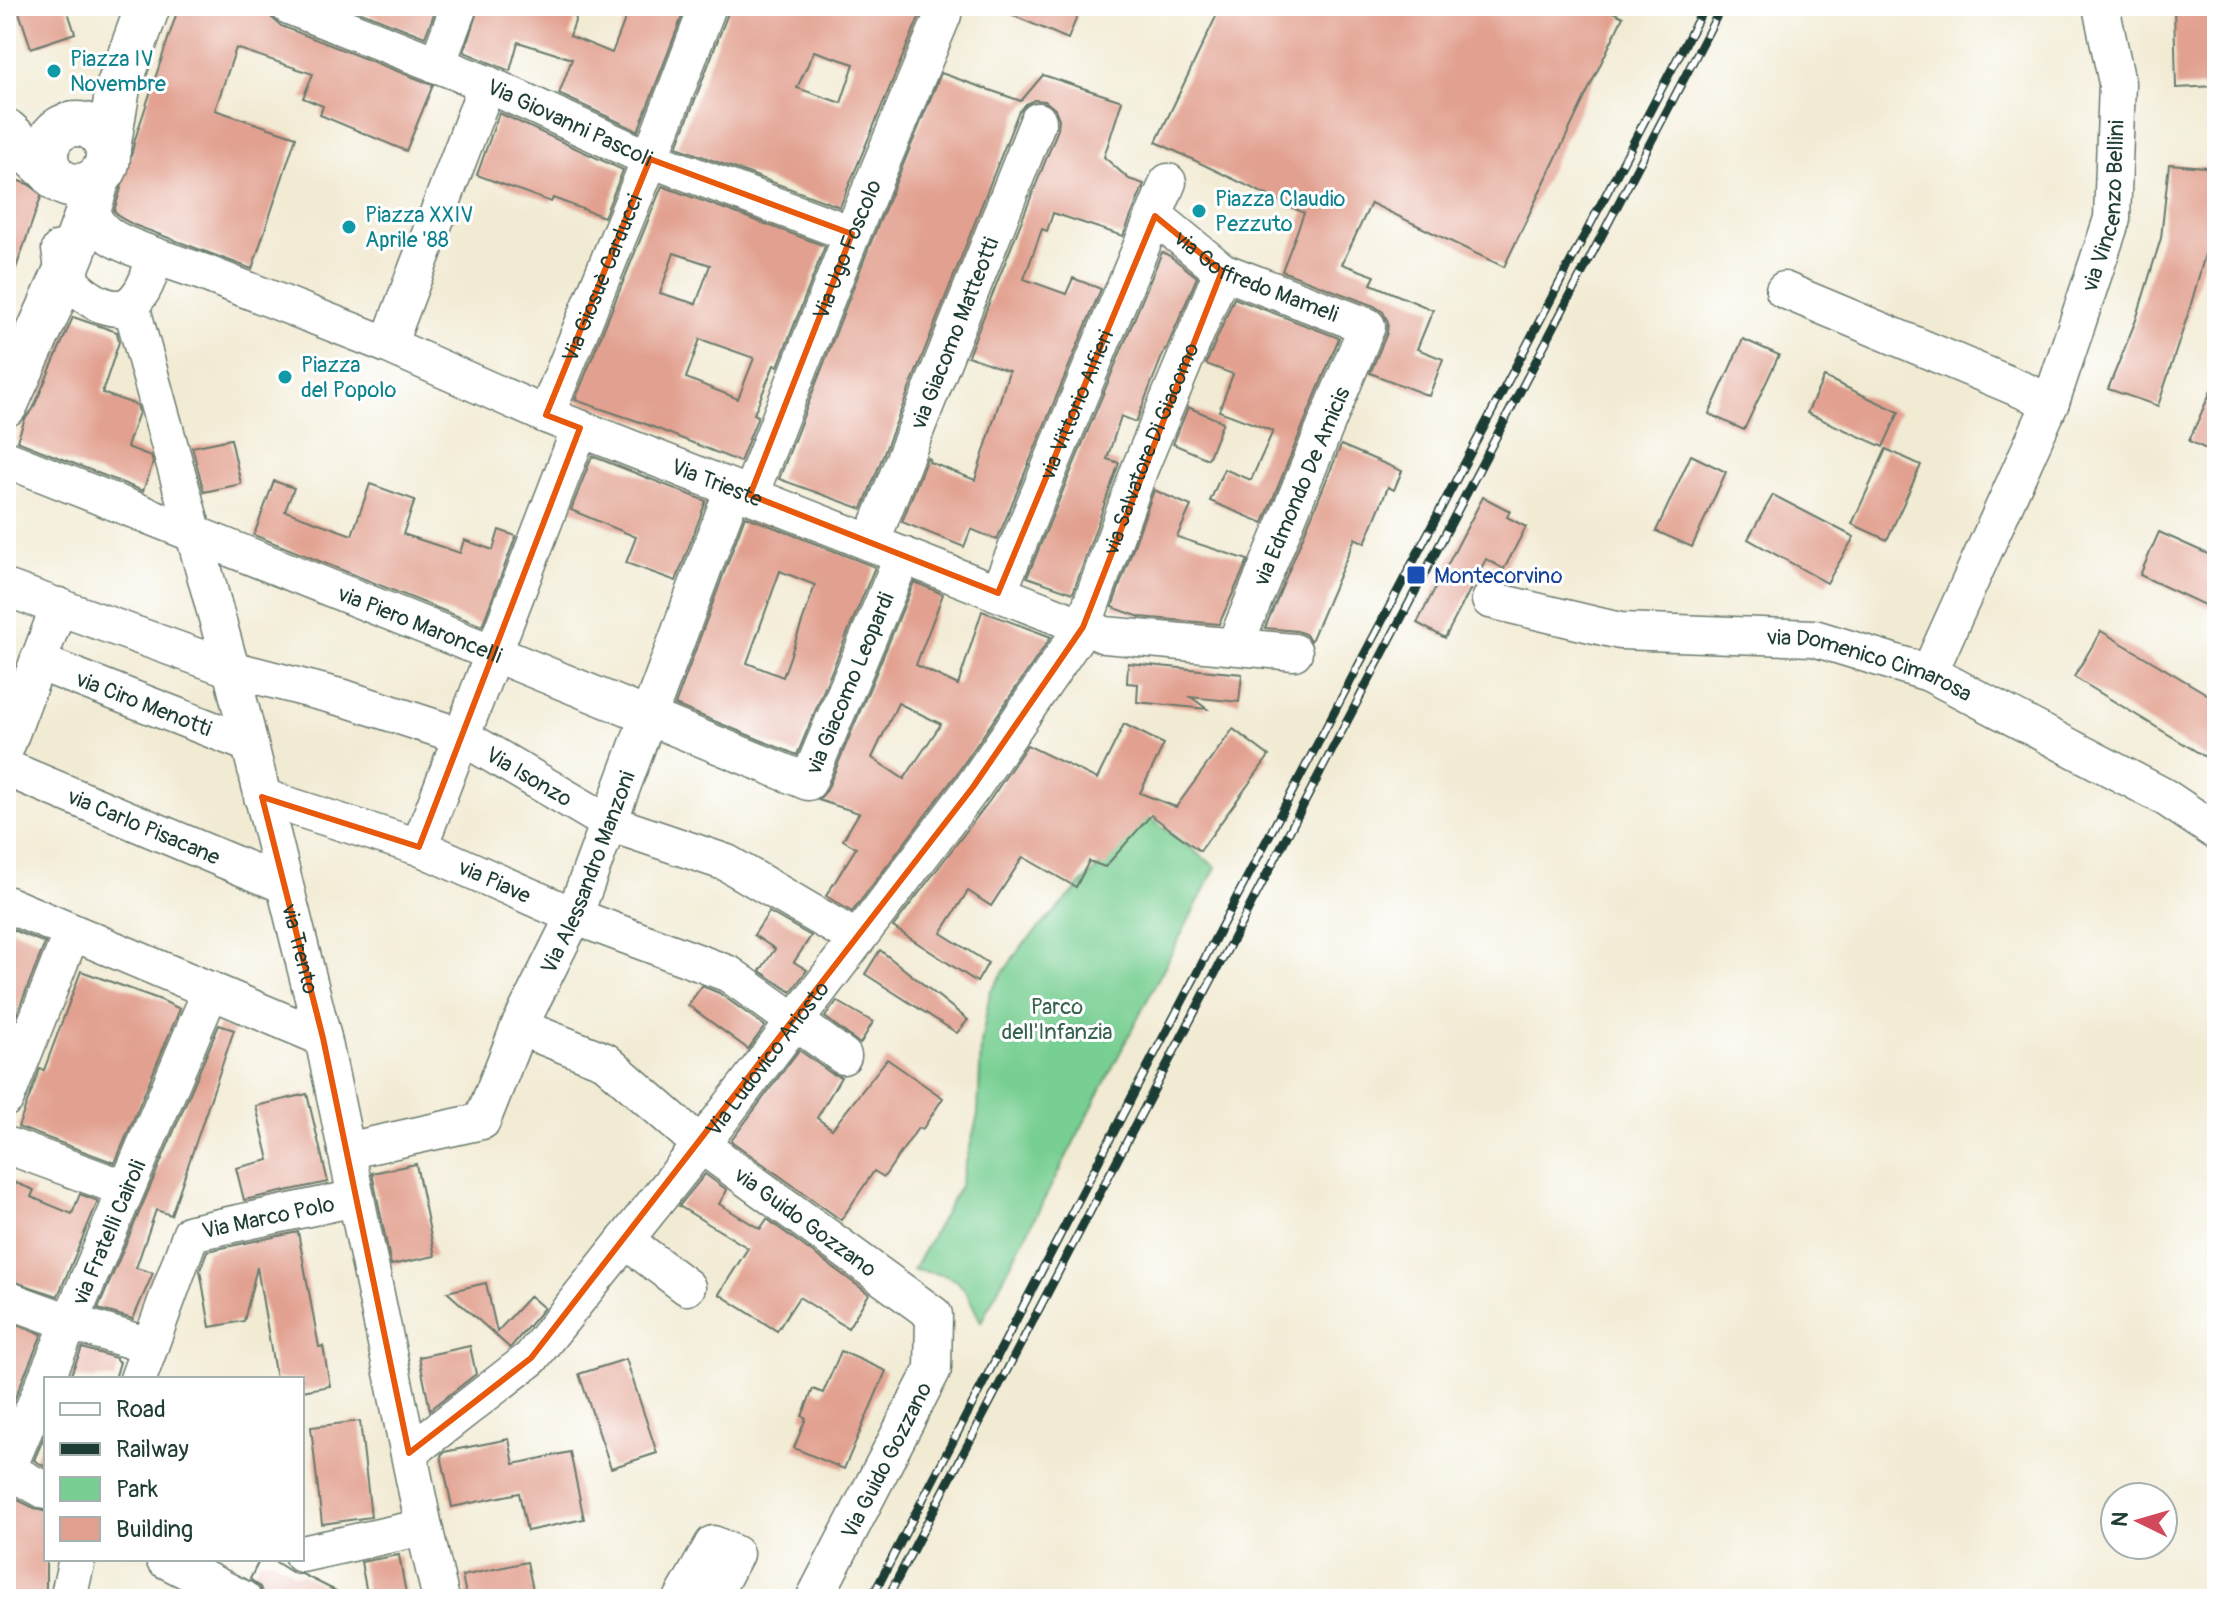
<svg xmlns="http://www.w3.org/2000/svg" width="2223" height="1605" viewBox="0 0 2223 1605" font-family="Pangolin,sans-serif">
  <style>
    .green { fill: #78cf93; stroke: #4c8664; stroke-width: 2 }
    .building { fill: #e2a190; fill-rule: evenodd }
    .lines { fill: none; stroke-linecap: round; stroke-linejoin: round }
    .minor-casing { stroke: #697a6c; stroke-width: 39 }
    .major-casing { stroke: #697a6c; stroke-width: 47 }
    .minor { stroke: #fff; stroke-width: 36 }
    .major { stroke: #fff; stroke-width: 44 }
    .rail-casing { stroke: #1f3d34; stroke-width: 9 }
    .rail { stroke: #fff; stroke-width: 6; stroke-dasharray: 18; stroke-linecap: butt }
    .marked { fill: none; stroke: #e8590c; stroke-width: 6; stroke-linejoin: round }
    .culture-dot { fill: #0f9aa8; stroke: #fff; stroke-width: 3 }
    .transit-dot { fill: #1a4fb4; stroke: #fff; stroke-width: 3 }
    .labels { text-anchor: middle; stroke-width: 6; stroke-linejoin: round; paint-order: stroke }
    .culture-label { font-size: 22px; fill: #0d838f; stroke: #fff; text-anchor: start }
    .street-label { font-size: 22px; fill: #1f3d34; stroke: #fff }
    .transit-label { font-size: 22px; fill: #164399; stroke: #fff; text-anchor: start }
    .park-label { font-size: 22px; fill: #35624c; stroke: #fff }
  </style>
  <rect width="100%" height="100%" fill="#fff"/>
  <filter id="ink" filterUnits="userSpaceOnUse"><feTurbulence type="fractalNoise" baseFrequency=".0125" numOctaves="2"/><feDisplacementMap in="SourceGraphic" scale="16" xChannelSelector="R" yChannelSelector="G"/><feConvolveMatrix kernelMatrix="1 2 1 2 8 2 1 2 1" color-interpolation-filters="sRGB"/></filter>
  <filter id="wash" filterUnits="userSpaceOnUse"><feTurbulence type="fractalNoise" baseFrequency=".006" numOctaves="4" result="noise"/><feDisplacementMap in="SourceGraphic" scale="32" xChannelSelector="R" yChannelSelector="G"/><feGaussianBlur stdDeviation="1.8" result="paint"/><feColorMatrix in="noise" values="0 0 0 0 0 0 0 0 0 0 0 0 0 0 0 0 0 1.4 0 .05"/><feComposite in="paint" operator="in"/></filter>
  <g filter="url(#wash)">
    <rect width="100%" height="100%" fill="#f2ebd4"/>
    <path class="green" d="M1147 816 1216 867 981 1322C960 1279 962 1276 913 1270L960 1186 978 1115 981 1044 990 992 1021 947Z"/>
    <g id="blocks">
      <g class="building">
        <polygon points="17,6 66,6 75,33 31,48"/>
        <polygon points="179,6 268,6 272,18 281,26 433,85 406,151 320,115 323,106 303,98 313,74 236,48 215,110 296,137 252,269 134,225 121,218 114,211 122,185 122,177 132,153 135,139"/>
        <polygon points="346,6 437,6 425,37"/>
        <polygon points="479,6 580,6 570,36 612,53 630,6 686,6 638,131 559,94 572,59 518,42 510,71 464,52"/>
        <path d="M728 6H907L919 10 920 15 840 207 677 147 728 13ZM814 51 854 64 841 103 797 88Z"/>
        <polygon points="991,6 1061,6 1078,14 1068,39"/>
        <polygon points="1221,6 1601,6 1623,17 1504,267 1371,203 1342,264 1375,276 1371,284 1433,310 1417,349 1443,359 1429,396 1370,373 1387,333 1388,322 1383,312 1374,306 1282,271 1304,213 1156,142"/>
        <polygon points="2174,6 2217,6 2217,86 2176,88"/>
        <polygon points="941,73 1021,101 1043,75 1122,101 1104,157 1129,179 1144,184 1123,236 1053,213 1047,231 1042,229 1024,279 1066,294 1073,278 1101,289 997,540 971,529 964,547 902,522 927,458 930,459 929,462 975,480 1009,371 968,356 1058,129 1059,119 1055,109 1045,101 1034,100 1026,104 1018,113 862,509 779,479 871,242"/>
        <polygon points="499,113 623,170 604,217 553,198 551,202 477,175"/>
        <polygon points="2169,164 2217,168 2216,216 2189,311 2158,406 2108,389 2136,320 2161,238"/>
        <polygon points="6,177 28,184 42,194 9,288 6,288"/>
        <path d="M662 186 825 246 778 366 774 365 754 414 758 416 740 462 643 423 575 400ZM674 253 710 265 696 304 660 293ZM700 339 754 358 738 399 686 378Z"/>
        <polygon points="1162,252 1170,256 1197,277 1166,350 1165,349 1136,422 1121,416 1107,459 1119,463 1073,593 1027,577"/>
        <polygon points="1234,298 1339,338 1263,523 1210,501 1224,469 1251,480 1273,431 1219,411 1233,374 1206,364"/>
        <polygon points="73,317 117,332 119,342 102,393 137,405 139,412 127,447 151,456 153,463 143,491 17,441 25,419 33,409"/>
        <polygon points="1743,339 1779,355 1744,430 1709,414"/>
        <polygon points="1824,377 1899,412 1883,447 1807,413"/>
        <polygon points="2217,377 2217,454 2189,441"/>
        <polygon points="1188,407 1223,422 1208,459 1173,444"/>
        <polygon points="231,439 241,484 204,492 192,447"/>
        <polygon points="1341,445 1402,471 1394,490 1388,487 1365,543 1355,538 1311,641 1305,634 1297,631 1265,628"/>
        <polygon points="1886,449 1921,465 1887,540 1852,524"/>
        <polygon points="1691,455 1726,472 1692,547 1656,531"/>
        <polygon points="592,456 706,501 676,581 626,563 636,537 571,510"/>
        <polygon points="274,481 294,488 285,511 352,535 370,484 415,500 403,534 460,553 464,540 493,550 499,530 516,536 482,626 254,535"/>
        <polygon points="1154,490 1191,506 1177,537 1248,560 1219,624 1140,617 1112,607"/>
        <polygon points="1773,495 1854,537 1827,583 1748,539"/>
        <polygon points="1483,497 1510,511 1507,517 1526,527 1504,569 1486,559 1445,638 1417,623"/>
        <path d="M745 516 875 567 797 755 675 705ZM780 571 815 585 783 677 747 663Z"/>
        <polygon points="2159,532 2217,558 2217,611 2140,575"/>
        <path d="M914 582 943 594 916 665 958 685 982 611 1051 637 956 775 852 912 826 896 856 848 843 840 859 813 818 800 827 790ZM898 703 941 724 904 779 872 758Z"/>
        <polygon points="2101,631 2217,700 2217,764 2074,677"/>
        <polygon points="1128,663 1242,674 1239,702 1191,697 1207,709 1137,702 1138,684 1127,683"/>
        <polygon points="1124,724 1164,744 1140,793 1176,807 1233,729 1269,756 1200,851 1151,815 1105,867 1089,861 1076,887 1023,857 991,906 968,891 941,933 988,963 977,982 893,927 990,800 1027,745 1097,779"/>
        <polygon points="769,912 811,936 794,962 807,970 791,992 760,971 775,949 754,935"/>
        <polygon points="6,927 45,943 6,1041"/>
        <polygon points="880,950 968,1020 957,1033 865,974"/>
        <polygon points="81,971 161,1000 180,1009 115,1163 18,1127 40,1069 44,1070"/>
        <polygon points="702,986 719,993 765,1026 748,1049 688,1005"/>
        <polygon points="837,1001 873,1022 860,1044 825,1017"/>
        <polygon points="219,1025 234,1030 178,1195 171,1215 156,1210 136,1268 153,1273 133,1319 98,1309"/>
        <polygon points="799,1050 831,1073 841,1077 817,1118 832,1129 887,1059 943,1098 922,1130 918,1128 884,1177 874,1171 841,1220 731,1141"/>
        <polygon points="307,1094 328,1182 244,1200 236,1168 269,1160 256,1106"/>
        <polygon points="416,1164 435,1256 391,1265 372,1173"/>
        <polygon points="705,1174 727,1190 719,1204 760,1229 767,1219 869,1294 848,1328 799,1297 777,1331 719,1294 748,1248 679,1206"/>
        <polygon points="6,1179 34,1190 31,1197 72,1214 80,1194 98,1201 58,1296 6,1279"/>
        <polygon points="298,1232 319,1347 323,1346 330,1386 302,1391 302,1379 276,1379 257,1267 244,1321 210,1327 200,1270 207,1251"/>
        <polygon points="486,1283 497,1332 530,1296 544,1308 510,1348 447,1292"/>
        <polygon points="6,1321 42,1334 6,1419"/>
        <polygon points="470,1346 476,1374 430,1410 419,1357"/>
        <polygon points="82,1348 116,1358 116,1360 120,1362 115,1379 69,1379"/>
        <polygon points="841,1351 886,1371 844,1469 794,1448 806,1418 802,1416 813,1389 823,1393"/>
        <polygon points="626,1359 657,1453 611,1468 579,1374"/>
        <polygon points="360,1421 371,1517 322,1524 311,1427"/>
        <polygon points="46,1432 46,1467 34,1460"/>
        <polygon points="509,1439 514,1464 570,1452 584,1519 527,1531 519,1493 452,1507 441,1455 444,1452"/>
        <polygon points="6,1494 36,1509 46,1512 46,1599 6,1599"/>
        <polygon points="399,1555 407,1599 368,1599 361,1562"/>
        <polygon points="271,1559 295,1574 302,1574 352,1599 276,1599 262,1592 260,1587 250,1579 259,1561"/>
        <polygon points="527,1562 535,1599 467,1599 462,1576"/>
      </g>
    </g>
  </g>
  <g filter="url(#ink)">
    <use href="#blocks" fill-opacity="0" stroke="#697a6c" stroke-width="2"/>
    <g class="lines">
      <defs>
        <g id="minor">
          <path id="s1" d="M289 6 487 84 650 159 852 234"/>
          <polyline points="437,65 459,6"/>
          <path id="s2" d="M1155 216 1222 271 1367 326 1235 645"/>
          <path d="M60 249C61 257 62 266 66 274 75 293 114 320 133 302 146 290 150 272 155 256 126 244 103 241 89 210"/>
          <path id="s3" d="M155 256 202 272 388 345 546 415 1105 635 1294 652"/>
          <polyline points="1784,290 2051,402"/>
          <path id="s4" d="M131 305 231 669 323 1038 424 1527 441 1599"/>
          <polyline points="388,345 487,84"/>
          <path id="s5" d="M546 415 650 159 708 6"/>
          <path id="s6" d="M6 459 493 653 808 782 903 555"/>
          <path id="s7" d="M750 495 852 234 943 15 939 6"/>
          <path id="s8" d="M871 543 1038 121"/>
          <path id="s9" d="M6 588 231 669 347 699 461 736 609 823 727 863 857 939"/>
          <path id="s10" d="M998 593 1168 182"/>
          <path id="s11" d="M1490 600 1620 631 1814 638 1929 673 2163 796 2217 832"/>
          <path id="s12" d="M38 662 249 744"/>
          <path id="s13" d="M1929 673 2051 402 2112 219 2117 83 2101 6"/>
          <polyline points="6,747 59,606"/>
          <path id="s14" d="M6 768 284 885"/>
          <path id="s15" d="M262 797 419 847 574 916 729 974 843 1056"/>
          <polyline points="419,847 580,428"/>
          <polyline points="6,904 323,1038"/>
          <path id="s16" d="M519 1027 605 1061 701 1145 934 1315 933 1369 814 1599"/>
          <polyline points="6,1098 72,932"/>
          <polyline points="6,1145 126,1189"/>
          <path id="s17" d="M346 1151 482 1121 519 1027 574 916 733 489"/>
          <polyline points="625,1240 687,1287"/>
          <polyline points="6,1299 69,1322 150,1346"/>
          <path id="s18" d="M138 1379 191 1233 356 1198"/>
          <path id="s19" d="M409 1453 531 1358 701 1145 973 787 1083 627 1140 468 1222 271"/>
          <polyline points="6,1469 46,1491"/>
          <path id="s20" d="M6 1473 211 990"/>
          <polyline points="302,1554 424,1527"/>
          <polyline points="164,1559 243,1599"/>
          <polyline points="68,1599 77,1559"/>
          <polyline points="682,1599 713,1544 735,1554 711,1599"/>
        </g>
        <g id="major">
          <circle cx="77" cy="155" r="31"/>
          <polyline points="6,131 50,171"/>
          <polyline points="108,148 118,88 148,6"/>
          <path d="M6 404C39 329 76 258 98 178"/>
        </g>
      </defs>
      <use href="#minor" class="minor-casing"/>
      <use href="#major" class="major-casing"/>
      <use href="#minor" class="minor"/>
      <use href="#major" class="major"/>
      <defs>
        <g id="rail">
          <polyline points="871,1599 1134,1093 1705,6"/>
          <polyline points="887,1599 1722,6"/>
        </g>
      </defs>
      <use href="#rail" class="rail-casing"/>
      <use href="#rail" class="rail"/>
    </g>
  </g>
  <path class="marked" d="M650 159 852 234 750 495 998 593 1155 216 1222 271 1083 627 973 787 531 1358 409 1453 323 1038 262 797 419 847 580 428 546 415Z"/>
  <g class="culture-dot">
    <circle cx="54" cy="71" r="8"/>
    <circle cx="1199" cy="211" r="8"/>
    <circle cx="349" cy="227" r="8"/>
    <circle cx="285" cy="377" r="8"/>
  </g>
  <rect class="transit-dot" x="1406" y="565" width="20" height="20" rx="4"/>
  <g class="labels">
    <g class="culture-label">
      <text x="70" y="66">Piazza IV<tspan x="70" dy="25">Novembre</tspan></text>
      <text x="1215" y="206">Piazza Claudio<tspan x="1215" dy="25">Pezzuto</tspan></text>
      <text x="365" y="222">Piazza XXIV<tspan x="365" dy="25">Aprile '88</tspan></text>
      <text x="301" y="372">Piazza<tspan x="301" dy="25">del Popolo</tspan></text>
    </g>
    <g class="street-label">
      <text dy="8" stroke="none"><textPath href="#s1" startOffset="304">Via Giovanni Pascoli</textPath></text>
      <text dy="8" stroke="none"><textPath href="#s13" startOffset="502">via Vincenzo Bellini</textPath></text>
      <text dy="8" stroke="none"><textPath href="#s7" startOffset="264">Via Ugo Foscolo</textPath></text>
      <text dy="8" stroke="none"><textPath href="#s2" startOffset="120">via Goffredo Mameli</textPath></text>
      <text dy="8" stroke="none"><textPath href="#s5" startOffset="148">Via Giosuè Carducci</textPath></text>
      <text dy="8" stroke="none"><textPath href="#s8" startOffset="226">via Giacomo Matteotti</textPath></text>
      <text dy="8" stroke="none"><textPath href="#s10" startOffset="204">via Vittorio Alfieri</textPath></text>
      <text dy="8" stroke="none"><textPath href="#s19" startOffset="1262">via Salvatore Di Giacomo</textPath></text>
      <text dy="8" stroke="none"><textPath href="#s3" startOffset="606">Via Trieste</textPath></text>
      <text transform="translate(1301 486) rotate(-67)" y="8">via Edmondo De Amicis</text>
      <text dy="8" stroke="none"><textPath href="#s6" startOffset="446">via Piero Maroncelli</textPath></text>
      <text dy="8" stroke="none"><textPath href="#s11" startOffset="388">via Domenico Cimarosa</textPath></text>
      <text dy="8" stroke="none"><textPath href="#s6" startOffset="972">via Giacomo Leopardi</textPath></text>
      <text dy="8" stroke="none"><textPath href="#s12" startOffset="114">via Ciro Menotti</textPath></text>
      <text dy="8" stroke="none"><textPath href="#s9" startOffset="558">Via Isonzo</textPath></text>
      <text dy="8" stroke="none"><textPath href="#s14" startOffset="150">via Carlo Pisacane</textPath></text>
      <text dy="8" stroke="none"><textPath href="#s17" startOffset="410">Via Alessandro Manzoni</textPath></text>
      <text dy="8" stroke="none"><textPath href="#s15" startOffset="248">via Piave</textPath></text>
      <text dy="8" stroke="none"><textPath href="#s4" startOffset="666">via Trento</textPath></text>
      <text dy="8" stroke="none"><textPath href="#s19" startOffset="536">Via Ludovico Ariosto</textPath></text>
      <text dy="8" stroke="none"><textPath href="#s18" startOffset="234">Via Marco Polo</textPath></text>
      <text dy="8" stroke="none"><textPath href="#s16" startOffset="350">via Guido Gozzano</textPath></text>
      <text dy="8" stroke="none"><textPath href="#s20" startOffset="262">via Fratelli Cairoli</textPath></text>
      <text transform="translate(886 1460) rotate(-63)" y="8">Via Guido Gozzano</text>
    </g>
    <g class="transit-label">
      <text x="1434" y="583">Montecorvino</text>
    </g>
    <g class="park-label">
      <text x="1057" y="1014">Parco<tspan x="1057" dy="25">dell'Infanzia</tspan></text>
    </g>
  </g>
  <rect width="2223" height="1605" fill="none" stroke="#fff" stroke-width="32"/>
  <rect x="44" y="1377" width="260" height="184" fill="#ffffff" stroke="#a5b1ae" stroke-width="2"/>
  <rect x="60" y="1403" width="40" height="12" fill="#ffffff" stroke="#a5b1ae" stroke-width="2"/>
  <text x="116" y="1417" font-size="24" fill="#1f3d34">Road</text>
  <rect x="60" y="1443" width="40" height="12" fill="#1f3d34" stroke="#a5b1ae" stroke-width="2"/>
  <text x="116" y="1457" font-size="24" fill="#1f3d34">Railway</text>
  <rect x="60" y="1477" width="40" height="24" fill="#78cf93" stroke="#a5b1ae" stroke-width="2"/>
  <text x="116" y="1497" font-size="24" fill="#1f3d34">Park</text>
  <rect x="60" y="1517" width="40" height="24" fill="#e2a190" stroke="#a5b1ae" stroke-width="2"/>
  <text x="116" y="1537" font-size="24" fill="#1f3d34">Building</text>
  <g transform="translate(2139 1521) rotate(275)"><circle r="38" fill="#ffffff" stroke="#a5b1ae" stroke-width="2"/>
  <path d="M0-6L14 30L0 20L-14 30Z" fill="#d1495b"/>
  <text y="-12" font-size="22" font-weight="bold" text-anchor="middle" fill="#1f3d34">N</text>
  </g>
</svg>
